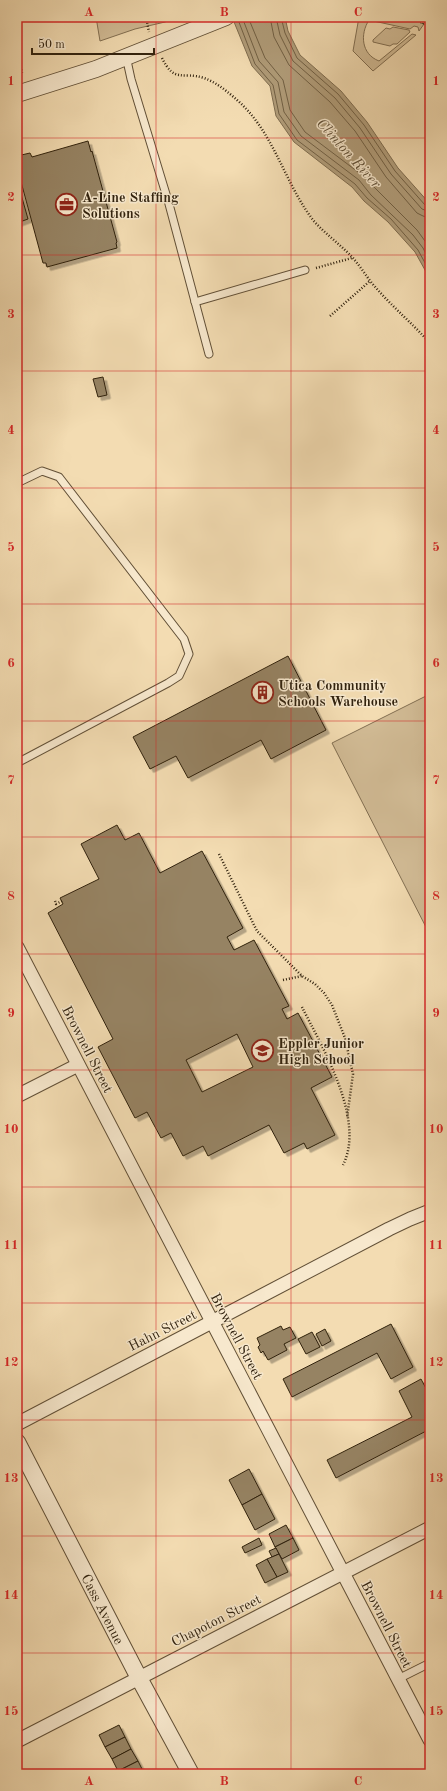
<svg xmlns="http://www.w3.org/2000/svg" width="447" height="1791" viewBox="0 0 447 1791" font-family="'Old Standard TT',serif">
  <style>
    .green { fill: #d2bc96; stroke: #826f52 }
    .water { fill: #b19d7a; stroke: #7e6c4f }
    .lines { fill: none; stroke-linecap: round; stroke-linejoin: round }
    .shore { stroke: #716044; stroke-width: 1 }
    .building { fill: #968363; stroke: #31220e; fill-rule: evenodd; filter: url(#shadow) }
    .service-casing { stroke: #625037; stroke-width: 9 }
    .minor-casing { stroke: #625037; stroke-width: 15 }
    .tertiary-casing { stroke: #625037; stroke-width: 18 }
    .path { stroke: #31220e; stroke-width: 2.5; stroke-dasharray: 1 2; stroke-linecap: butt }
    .service { stroke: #f7e8cd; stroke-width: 7 }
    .minor { stroke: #f7e8cd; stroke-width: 13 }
    .tertiary { stroke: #f7e8cd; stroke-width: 16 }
    .grid { fill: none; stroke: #d62828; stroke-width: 1; stroke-opacity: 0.55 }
    .labels { text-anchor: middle; stroke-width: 3; stroke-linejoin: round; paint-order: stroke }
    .poi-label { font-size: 14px; font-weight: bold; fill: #31220e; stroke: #f7e8cd; text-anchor: start }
    .street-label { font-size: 14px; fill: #31220e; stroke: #f7e8cd }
    .water-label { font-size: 15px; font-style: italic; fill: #5e4d34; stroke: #f7e8cd }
    .neatline { fill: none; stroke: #d62828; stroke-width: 1.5 }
    .grid-label { font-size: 13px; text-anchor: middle; font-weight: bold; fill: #d62828 }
  </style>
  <defs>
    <filter id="shadow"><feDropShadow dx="3.5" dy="3.5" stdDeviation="0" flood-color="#0004"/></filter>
  </defs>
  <rect width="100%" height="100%" fill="#f3dcb2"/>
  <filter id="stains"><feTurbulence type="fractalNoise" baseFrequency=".005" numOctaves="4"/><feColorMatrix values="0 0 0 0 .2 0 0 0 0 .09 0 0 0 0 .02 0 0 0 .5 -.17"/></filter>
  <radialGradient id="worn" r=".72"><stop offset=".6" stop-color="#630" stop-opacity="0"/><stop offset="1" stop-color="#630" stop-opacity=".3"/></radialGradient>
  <g class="green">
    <polygon points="96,17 179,17 165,22 135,29 100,41"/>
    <path d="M359 17H425L420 23 424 24 419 31 418 27 414 26 410 29 369 20C360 34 361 54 379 61L412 34 416 35 373 71 353 51Z"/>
    <polygon points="393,27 409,30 410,32 397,44 393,44 390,46 373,42 373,40 386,28 390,29"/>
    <polygon points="430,694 430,935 332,743"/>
  </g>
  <polygon class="water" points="232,17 285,17 288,31 300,55 341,91 367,122 398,168 430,204 430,279 415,252 388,222 364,201 352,187 294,142 276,116 270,86 252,66"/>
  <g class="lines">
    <g class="shore">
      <polyline points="237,17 255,64 273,85 279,114 297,140 355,184 367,198 391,219 418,250 430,272"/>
      <polyline points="242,17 259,61 278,82 284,112 301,136 359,180 371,195 413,235 423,248 430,262"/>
      <polyline points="248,17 265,58 283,80 290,110 305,132 362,175 417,230 430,248"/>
      <polyline points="270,17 274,37 289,65 330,102 355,131 386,177 417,213 423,216 430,218"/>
      <polyline points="276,17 280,35 293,61 335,98 360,128 391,174 422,209 430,212"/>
      <polyline points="281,17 285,33 297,58 338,94 364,125 395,171 425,205 430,207"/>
    </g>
  </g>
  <g class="building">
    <polygon points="88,141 91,152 92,151 117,242 116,243 117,248 47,267 46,263 43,263 17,167 17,156 30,153 32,157"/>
    <polygon points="17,180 28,219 17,223"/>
    <polygon points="103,377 107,395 98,397 93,379"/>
    <polygon points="288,656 326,730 271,759 261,740 188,778 176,756 150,769 133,737"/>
    <path d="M117 825 125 840 139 833 160 873 202 851 243 928 227 937 234 950 254 940 289 1006 282 1009 287 1019 298 1013 332 1077 311 1088 335 1135 307 1149 304 1143 284 1153 269 1125 208 1156 203 1146 183 1156 171 1133 161 1138 147 1112 135 1118 98 1047 113 1039 48 913 63 904 60 898 99 879 81 844ZM237 1034 253 1067 202 1092 186 1060Z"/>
    <polygon points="391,1324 413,1367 391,1379 377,1353 292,1397 283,1379"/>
    <polygon points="281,1326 283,1330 290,1327 296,1338 284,1344 287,1350 268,1360 263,1351 261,1353 258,1347 260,1345 257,1338"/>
    <polygon points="325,1329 331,1341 322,1346 316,1334"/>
    <polygon points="312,1332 320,1347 306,1354 298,1339"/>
    <polygon points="421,1379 430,1396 430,1429 336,1478 327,1460 412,1417 399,1391"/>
    <polygon points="249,1469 262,1494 242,1505 229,1480"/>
    <polygon points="262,1494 275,1519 255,1530 242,1505"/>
    <polygon points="286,1525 293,1538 275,1547 269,1534"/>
    <polygon points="259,1538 262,1545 245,1553 242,1547"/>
    <polygon points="293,1538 299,1550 282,1559 275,1547"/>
    <polygon points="276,1548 279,1554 272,1557 269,1551"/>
    <polygon points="279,1554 288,1572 277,1577 267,1559"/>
    <polygon points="267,1559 277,1577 265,1583 256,1565"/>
    <polygon points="119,1725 125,1737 105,1747 99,1735"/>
    <polygon points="125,1737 131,1749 112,1759 105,1747"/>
    <polygon points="131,1749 138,1761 118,1771 112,1759"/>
    <polygon points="138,1761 144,1773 119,1774 118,1771"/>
  </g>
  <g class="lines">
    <defs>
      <g id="service">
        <polyline points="126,56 131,79 169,204 209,354"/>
        <polyline points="195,302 305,270"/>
        <polyline points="17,483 42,471 59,477 184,639 189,654 179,676 168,683 17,763"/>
        <polyline points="398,1679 430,1663"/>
      </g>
      <g id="minor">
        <polyline points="17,947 430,1740"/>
        <polyline points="17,1096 78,1065"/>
        <polyline points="17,1424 389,1229 410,1219 430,1211"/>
        <polyline points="17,1741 430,1528"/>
      </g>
      <g id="tertiary">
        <polyline points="17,94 96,69 226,17"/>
        <polyline points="17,1442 139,1678 191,1774"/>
      </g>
    </defs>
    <use href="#service" class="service-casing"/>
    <use href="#minor" class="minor-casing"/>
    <use href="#tertiary" class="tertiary-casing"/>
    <g class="path">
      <polyline points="146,17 149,32"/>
      <polyline points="423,24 429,17"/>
      <polyline points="17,52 22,73"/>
      <path d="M162 58C175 84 182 71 204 78 216 82 228 92 237 100 274 132 284 182 313 220 325 234 340 244 353 258 359 265 365 274 371 282 389 304 411 322 430 343"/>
      <polyline points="316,268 352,258"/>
      <polyline points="330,316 370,281"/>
      <polyline points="219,854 257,931 302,976 315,984 324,993 332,1005 345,1038 353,1074 347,1118"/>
      <polyline points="55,901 56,904 62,901"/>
      <polyline points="283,980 302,976"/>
      <path d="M302 1007C322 1047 366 1120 343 1165"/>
    </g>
    <use href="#service" class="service"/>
    <use href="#minor" class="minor"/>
    <use href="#tertiary" class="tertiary"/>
  </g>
  <path class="grid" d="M156 17V1774M291 17V1774M17 138H430M17 255H430M17 371H430M17 488H430M17 604H430M17 721H430M17 837H430M17 954H430M17 1070H430M17 1187H430M17 1303H430M17 1420H430M17 1536H430M17 1653H430"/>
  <defs>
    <symbol id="office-ring" viewBox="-11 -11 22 22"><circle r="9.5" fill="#f7e8cd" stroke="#8f2418" stroke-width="1.5"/><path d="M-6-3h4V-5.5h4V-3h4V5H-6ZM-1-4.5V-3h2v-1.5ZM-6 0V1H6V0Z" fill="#8f2418"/></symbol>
    <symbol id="building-ring" viewBox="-11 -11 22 22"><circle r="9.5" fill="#f7e8cd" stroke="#8f2418" stroke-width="1.5"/><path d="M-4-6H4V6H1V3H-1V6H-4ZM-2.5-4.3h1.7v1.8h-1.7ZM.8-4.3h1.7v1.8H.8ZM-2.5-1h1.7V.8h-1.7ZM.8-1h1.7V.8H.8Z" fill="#8f2418"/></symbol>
    <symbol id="school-ring" viewBox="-11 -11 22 22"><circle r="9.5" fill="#f7e8cd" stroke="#8f2418" stroke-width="1.5"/><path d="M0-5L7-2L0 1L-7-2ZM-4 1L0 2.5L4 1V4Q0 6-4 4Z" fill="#8f2418"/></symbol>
  </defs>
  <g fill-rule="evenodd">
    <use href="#office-ring" x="54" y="192" width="25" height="25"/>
    <use href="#building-ring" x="250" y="680" width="25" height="25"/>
    <use href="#school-ring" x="250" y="1038" width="25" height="25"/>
  </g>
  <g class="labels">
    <g class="poi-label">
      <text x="82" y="202">A-Line Staffing<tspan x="82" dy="16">Solutions</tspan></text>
      <text x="278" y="690">Utica Community<tspan x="278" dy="16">Schools Warehouse</tspan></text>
      <text x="278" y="1048">Eppler Junior<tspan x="278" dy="16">High School</tspan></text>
    </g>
    <g class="street-label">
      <text transform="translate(88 1049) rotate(63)" y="5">Brownell Street</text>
      <text transform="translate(162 1330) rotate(-27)" y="5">Hahn Street</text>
      <text transform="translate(237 1336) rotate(62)" y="5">Brownell Street</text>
      <text transform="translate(103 1609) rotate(63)" y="5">Cass Avenue</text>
      <text transform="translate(216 1620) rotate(-27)" y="5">Chapoton Street</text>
      <text transform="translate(387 1624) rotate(63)" y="5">Brownell Street</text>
    </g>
    <g class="water-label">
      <text transform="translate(349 153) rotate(48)" y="5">Clinton River</text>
    </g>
  </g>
  <rect width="447" height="1791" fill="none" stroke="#f3dcb2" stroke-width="44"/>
  <path d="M32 48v6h122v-6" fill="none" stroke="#31220e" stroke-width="2"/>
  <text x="38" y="48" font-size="12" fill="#31220e" stroke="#f7e8cd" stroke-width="3" paint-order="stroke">50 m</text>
  <rect x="22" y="22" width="403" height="1747" class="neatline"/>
  <g class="grid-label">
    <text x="89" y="16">A</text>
    <text x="224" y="16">B</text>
    <text x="358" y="16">C</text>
    <text x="11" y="85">1</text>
    <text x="436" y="85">1</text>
    <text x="11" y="201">2</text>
    <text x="436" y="201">2</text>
    <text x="11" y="318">3</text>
    <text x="436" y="318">3</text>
    <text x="11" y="434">4</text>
    <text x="436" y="434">4</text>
    <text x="11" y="551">5</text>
    <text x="436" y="551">5</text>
    <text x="11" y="667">6</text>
    <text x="436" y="667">6</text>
    <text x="11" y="784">7</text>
    <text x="436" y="784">7</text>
    <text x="11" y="900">8</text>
    <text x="436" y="900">8</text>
    <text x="11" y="1017">9</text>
    <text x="436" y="1017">9</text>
    <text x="11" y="1133">10</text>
    <text x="436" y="1133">10</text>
    <text x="11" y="1249">11</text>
    <text x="436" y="1249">11</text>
    <text x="11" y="1366">12</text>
    <text x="436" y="1366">12</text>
    <text x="11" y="1482">13</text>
    <text x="436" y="1482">13</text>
    <text x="11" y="1599">14</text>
    <text x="436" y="1599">14</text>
    <text x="11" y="1715">15</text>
    <text x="436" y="1715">15</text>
    <text x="89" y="1785">A</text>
    <text x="224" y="1785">B</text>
    <text x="358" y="1785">C</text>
  </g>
  <rect width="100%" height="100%" filter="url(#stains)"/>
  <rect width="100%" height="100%" fill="url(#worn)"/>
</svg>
